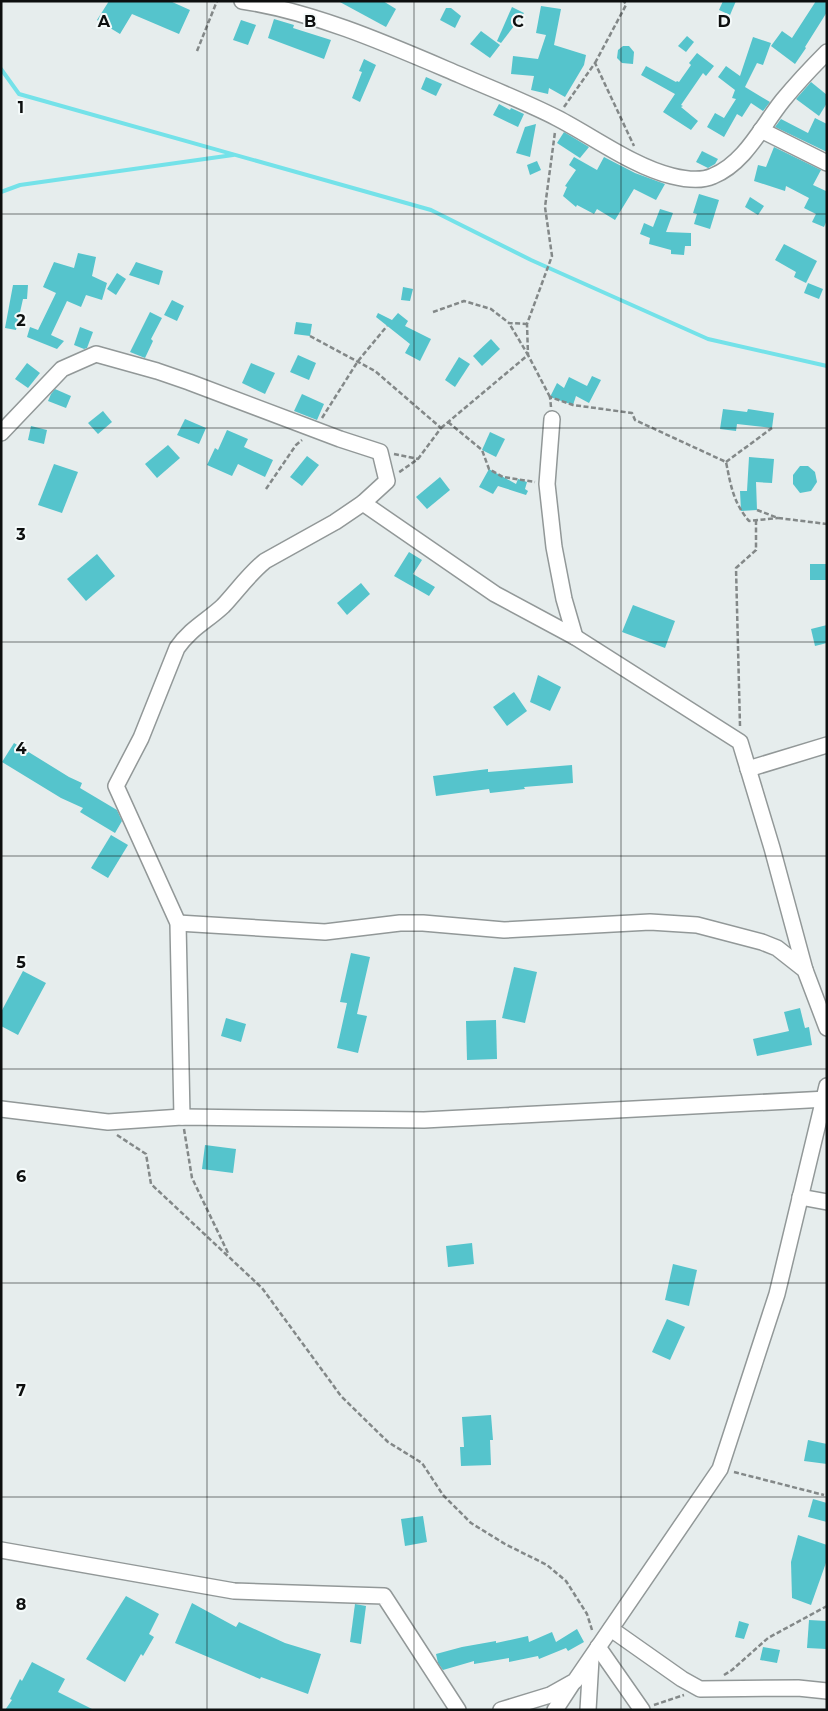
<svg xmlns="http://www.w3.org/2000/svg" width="828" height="1711" viewBox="0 0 828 1711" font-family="Montserrat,sans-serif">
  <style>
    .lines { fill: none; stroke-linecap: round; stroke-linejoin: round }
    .stream { stroke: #74e2e9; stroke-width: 4 }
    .building { fill: #55c4cc }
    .street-casing { stroke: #929898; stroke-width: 18 }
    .path { stroke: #838888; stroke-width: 2.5; stroke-dasharray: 5 2.5; stroke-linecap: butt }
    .street { stroke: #fff; stroke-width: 15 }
    .grid { fill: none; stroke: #0d0f0f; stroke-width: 1; stroke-opacity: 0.55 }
    .grid-label { font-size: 16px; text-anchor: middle; font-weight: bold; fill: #0d0f0f; stroke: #f4fafa; stroke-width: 4; stroke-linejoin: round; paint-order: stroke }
  </style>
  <rect width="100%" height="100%" fill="#e6eded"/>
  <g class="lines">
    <g class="stream">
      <polyline points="1,69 19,94 431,210 531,260 708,339 827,366"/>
      <polyline points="1,192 20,185 233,155"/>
    </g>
  </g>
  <g class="building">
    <polygon points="109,1 170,1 190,10 179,34 132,14 120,34 97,20"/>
    <polygon points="338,1 383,1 396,9 386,27"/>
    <polygon points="723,1 736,1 730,15 719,10"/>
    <polygon points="816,1 827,1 827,12 805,47 806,48 795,64 771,46 782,31 792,38"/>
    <polygon points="541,6 561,9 554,45 586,55 584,65 565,97 549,88 548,94 531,90 534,76 511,74 513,56 538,59 546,35 536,33"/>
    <polygon points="512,7 524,13 501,43 497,41"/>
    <polygon points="446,8 451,8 461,16 455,28 440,20"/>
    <polygon points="274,19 294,25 293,28 331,40 324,59 268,38"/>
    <polygon points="241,20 256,25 248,45 233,40"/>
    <polygon points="481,31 500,45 490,58 470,44"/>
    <polygon points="687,36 694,42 686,52 678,46"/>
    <polygon points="753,37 771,43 763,65 757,63 745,87 770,102 763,111 751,103 742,117 737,114 724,137 707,127 715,113 724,118 736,99 732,98 735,90 718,77 726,66 740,76"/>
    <polygon points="623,46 629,46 634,52 633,64 622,63 617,58 618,50"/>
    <polygon points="697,53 714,66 706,76 703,73 681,105 683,106 681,107 698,121 691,130 663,112 675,94 641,75 646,66 676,82 677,81 679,82 691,65 689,63"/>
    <polygon points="364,59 376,65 360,102 352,98 362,72 359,71"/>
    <polygon points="426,77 442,84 436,96 421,89"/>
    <polygon points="811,82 827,95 827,103 819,116 796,99"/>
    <polygon points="499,104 510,110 511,108 524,114 518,127 493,115"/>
    <polygon points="815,118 827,124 827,152 775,127 781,119 808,133"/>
    <polygon points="536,124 530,157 516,153 525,127"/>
    <polygon points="564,132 589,147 580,158 557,143"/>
    <polygon points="774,147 821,170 813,185 826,191 827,189 827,220 824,227 812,222 816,214 804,208 809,198 786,186 785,191 754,181 758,165 766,167"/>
    <polygon points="702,151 718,159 715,164 708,168 696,162"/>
    <polygon points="574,157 597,170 604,157 635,173 665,184 656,200 634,189 615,220 597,209 594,214 577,205 576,207 563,196 567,187 565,186 576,170 569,165"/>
    <polygon points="537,161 541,170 530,175 527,165"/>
    <polygon points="699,194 719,200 710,229 694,224 697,214 693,213"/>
    <polygon points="750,197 764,206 758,215 745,207"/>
    <polygon points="660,209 673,213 666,232 691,233 691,246 685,246 684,255 671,254 671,250 649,244 650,238 640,234 644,223 653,227"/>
    <polygon points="784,244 817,261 806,283 794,277 796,272 775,260"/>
    <polygon points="78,253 96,257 92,276 107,283 102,300 86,295 81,307 67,301 51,335 64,341 57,349 27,337 30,327 38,330 56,293 43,287 54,262 74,268"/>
    <polygon points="136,262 163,271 159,285 129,275"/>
    <polygon points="117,273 126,279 116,295 107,289"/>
    <polygon points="808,283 823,289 819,299 804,293"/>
    <polygon points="13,285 28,285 27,299 23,299 16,330 5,328"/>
    <polygon points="403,287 413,289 410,301 401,300"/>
    <polygon points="172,300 184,306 177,321 164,315"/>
    <polygon points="150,312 162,318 151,339 153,341 145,358 130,352"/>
    <polygon points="378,313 392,320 398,313 408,321 405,326 431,339 420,361 405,353 410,344 376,317"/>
    <polygon points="296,322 312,324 310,336 294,334"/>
    <polygon points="80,327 93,332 87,348 84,349 74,345"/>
    <polygon points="491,339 500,349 482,366 473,356"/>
    <polygon points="298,355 316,363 309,380 290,372"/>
    <polygon points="459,357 470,364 455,387 445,380"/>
    <polygon points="27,363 40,373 28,388 15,379"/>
    <polygon points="251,363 275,373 265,394 242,383"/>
    <polygon points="592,376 601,380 589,403 576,396 573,405 550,397 557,383 564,388 569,377 587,386"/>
    <polygon points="55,389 71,396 66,408 48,401 51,394"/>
    <polygon points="302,394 324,404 317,420 294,411"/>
    <polygon points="723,409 747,412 748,409 774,413 772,428 737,424 736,431 720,429"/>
    <polygon points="103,411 112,422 98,434 88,423"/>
    <polygon points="185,419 206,428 199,444 177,435"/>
    <polygon points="31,426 47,430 44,444 28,440"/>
    <polygon points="227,430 248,439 244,447 273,460 265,477 238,464 232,476 207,465 215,448 218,450"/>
    <polygon points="490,432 505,439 496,457 482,450"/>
    <polygon points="168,445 180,458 157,478 145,464"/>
    <polygon points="307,456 319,465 302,486 290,477"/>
    <polygon points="749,457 774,459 772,483 756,482 757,510 741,511 740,491 747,491"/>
    <polygon points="54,464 78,472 62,513 38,505"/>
    <polygon points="800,466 808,466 815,472 817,482 811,491 800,493 793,484 793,475"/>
    <polygon points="489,469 516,484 518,479 527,482 525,489 528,491 526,495 498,486 493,494 479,487"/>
    <polygon points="440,477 450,490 427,509 416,497"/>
    <polygon points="409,552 422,560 413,574 435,587 429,596 394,576"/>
    <polygon points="97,554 115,576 86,601 67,579"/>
    <rect x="810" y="564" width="17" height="16"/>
    <polygon points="361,583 370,594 347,615 337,603"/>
    <polygon points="633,605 675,621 665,648 622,632"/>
    <polygon points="827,625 827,643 815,646 811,629"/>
    <polygon points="538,675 561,687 550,711 530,702"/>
    <polygon points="514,692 527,711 507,726 493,707"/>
    <polygon points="14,743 69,777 82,783 80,788 117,810 122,821 115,833 80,812 83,808 61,798 2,762"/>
    <polygon points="572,765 573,783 524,787 525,789 490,793 489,789 436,796 433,776 488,769 488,772"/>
    <polygon points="111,835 128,845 108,878 91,868"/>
    <polygon points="351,953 370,957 357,1014 367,1016 358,1053 337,1048 347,1003 340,1002"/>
    <polygon points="514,967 537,972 525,1023 502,1018"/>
    <polygon points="23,971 46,983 18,1035 1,1026 1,1012"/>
    <polygon points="800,1008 805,1028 809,1027 812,1045 757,1056 753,1039 789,1031 784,1012"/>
    <polygon points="226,1018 246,1024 241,1042 221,1036"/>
    <polygon points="496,1020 497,1059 467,1060 466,1021"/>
    <polygon points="205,1145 236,1149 233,1173 202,1169"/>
    <polygon points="472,1243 474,1264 448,1267 446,1246"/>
    <polygon points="673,1264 697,1270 689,1306 665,1300"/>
    <polygon points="667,1319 685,1327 670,1360 652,1352"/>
    <polygon points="491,1415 493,1440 490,1440 491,1465 461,1466 460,1447 464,1447 462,1417"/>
    <polygon points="808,1440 827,1444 827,1464 804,1461"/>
    <polygon points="813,1499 827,1503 827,1522 808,1517"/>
    <polygon points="423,1516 427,1542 405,1546 401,1519"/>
    <polygon points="798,1535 827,1545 827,1560 811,1605 792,1598 791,1562"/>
    <polygon points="126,1596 159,1614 149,1634 154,1637 143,1656 141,1654 125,1682 86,1659"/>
    <polygon points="192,1603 236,1627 239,1622 285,1643 321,1654 308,1694 261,1677 260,1679 175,1643"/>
    <polygon points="355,1604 366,1606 361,1644 350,1642"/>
    <polygon points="809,1620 827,1621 826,1649 807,1648"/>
    <polygon points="739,1621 749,1624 744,1639 735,1637"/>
    <polygon points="577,1629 584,1642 568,1651 566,1648 539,1659 538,1656 509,1662 509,1658 474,1664 474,1661 443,1670 438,1663 436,1654 462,1647 496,1641 496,1643 528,1636 529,1642 552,1632 556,1642"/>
    <polygon points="763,1647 780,1650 777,1663 760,1660"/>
    <polygon points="32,1662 65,1679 58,1692 94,1710 5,1710 12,1700 10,1699 20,1679 22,1681"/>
  </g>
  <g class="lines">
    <defs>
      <g id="street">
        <path d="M242 1C316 12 392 46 460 75 492 89 526 102 557 118 592 136 634 167 672 176 684 179 700 182 713 176 745 163 762 126 783 100 797 83 812 67 827 52"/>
        <polyline points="761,130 827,163"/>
        <polyline points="552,419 547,484 554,547 564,599 575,637"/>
        <path d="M1 433 62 369 96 354 157 371 189 382 340 439 380 452 387 481 363 503 335 522 265 561C249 574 237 591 223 606 207 621 191 628 177 648L141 738 116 786 178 923 182 1117"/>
        <polyline points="363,503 495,594 575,637 740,742 772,848 805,970"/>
        <polyline points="748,769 827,745"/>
        <polyline points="178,923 325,932 400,923 423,923 504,930 650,922 697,925 762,942 777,948 805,970 827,1028"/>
        <polyline points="1,1109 108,1122 182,1117 424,1120 827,1099"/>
        <polyline points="800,1197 827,1202"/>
        <polyline points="1,1550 234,1591 384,1596 458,1710"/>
        <polyline points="611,1629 682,1679 700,1689 798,1688 827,1691"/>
        <polyline points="598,1647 642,1710"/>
        <polyline points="501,1710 550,1695 575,1681 720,1469 777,1294 827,1086"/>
        <polyline points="555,1710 572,1684"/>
        <polyline points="588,1710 591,1659"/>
      </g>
    </defs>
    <use href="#street" class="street-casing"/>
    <g class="path">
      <polyline points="197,51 217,1"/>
      <polyline points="595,63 626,5 624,1"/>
      <polyline points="564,107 595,63 634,146"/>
      <polyline points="433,312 464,301 491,309 509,323 527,324"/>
      <polyline points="310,336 375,371 441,428 418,459 398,473"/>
      <polyline points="550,397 528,355 527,324 552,256 545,207 555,132"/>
      <path d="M551 407 550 397 573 405 632 413 635 420 726 462C731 486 733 502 749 521L778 518"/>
      <polyline points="322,418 358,361 387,326"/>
      <polyline points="448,422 482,450 489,469 503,477 535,482"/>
      <polyline points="441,428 528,355 509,323"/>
      <polyline points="394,454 418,459"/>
      <polyline points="726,462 772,428"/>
      <polyline points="266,489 296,445 302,440"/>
      <polyline points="757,510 778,518 827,524"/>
      <polyline points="740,726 736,568 756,550 756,520"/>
      <polyline points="184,1129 192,1178 229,1255"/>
      <polyline points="117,1135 146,1154 151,1184 262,1288 341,1396 388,1442 422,1463 443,1495 471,1523 505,1544 547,1565 566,1581 587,1614 592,1630"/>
      <polyline points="734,1472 824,1495"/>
      <polyline points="724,1675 732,1670 768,1638 827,1606"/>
      <polyline points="654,1705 684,1695"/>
    </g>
    <use href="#street" class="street"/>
  </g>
  <path class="grid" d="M207 1V1710M414 1V1710M621 1V1710M1 214H827M1 428H827M1 642H827M1 856H827M1 1069H827M1 1283H827M1 1497H827"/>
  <g class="grid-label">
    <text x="104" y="27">A</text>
    <text x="310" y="27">B</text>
    <text x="518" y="27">C</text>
    <text x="724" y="27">D</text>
    <text x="21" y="113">1</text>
    <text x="21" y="326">2</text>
    <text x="21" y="540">3</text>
    <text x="21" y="754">4</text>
    <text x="21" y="968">5</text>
    <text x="21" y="1182">6</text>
    <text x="21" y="1396">7</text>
    <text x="21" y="1610">8</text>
  </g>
  <rect width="828" height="1711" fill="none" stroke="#0d0f0f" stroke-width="5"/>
</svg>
